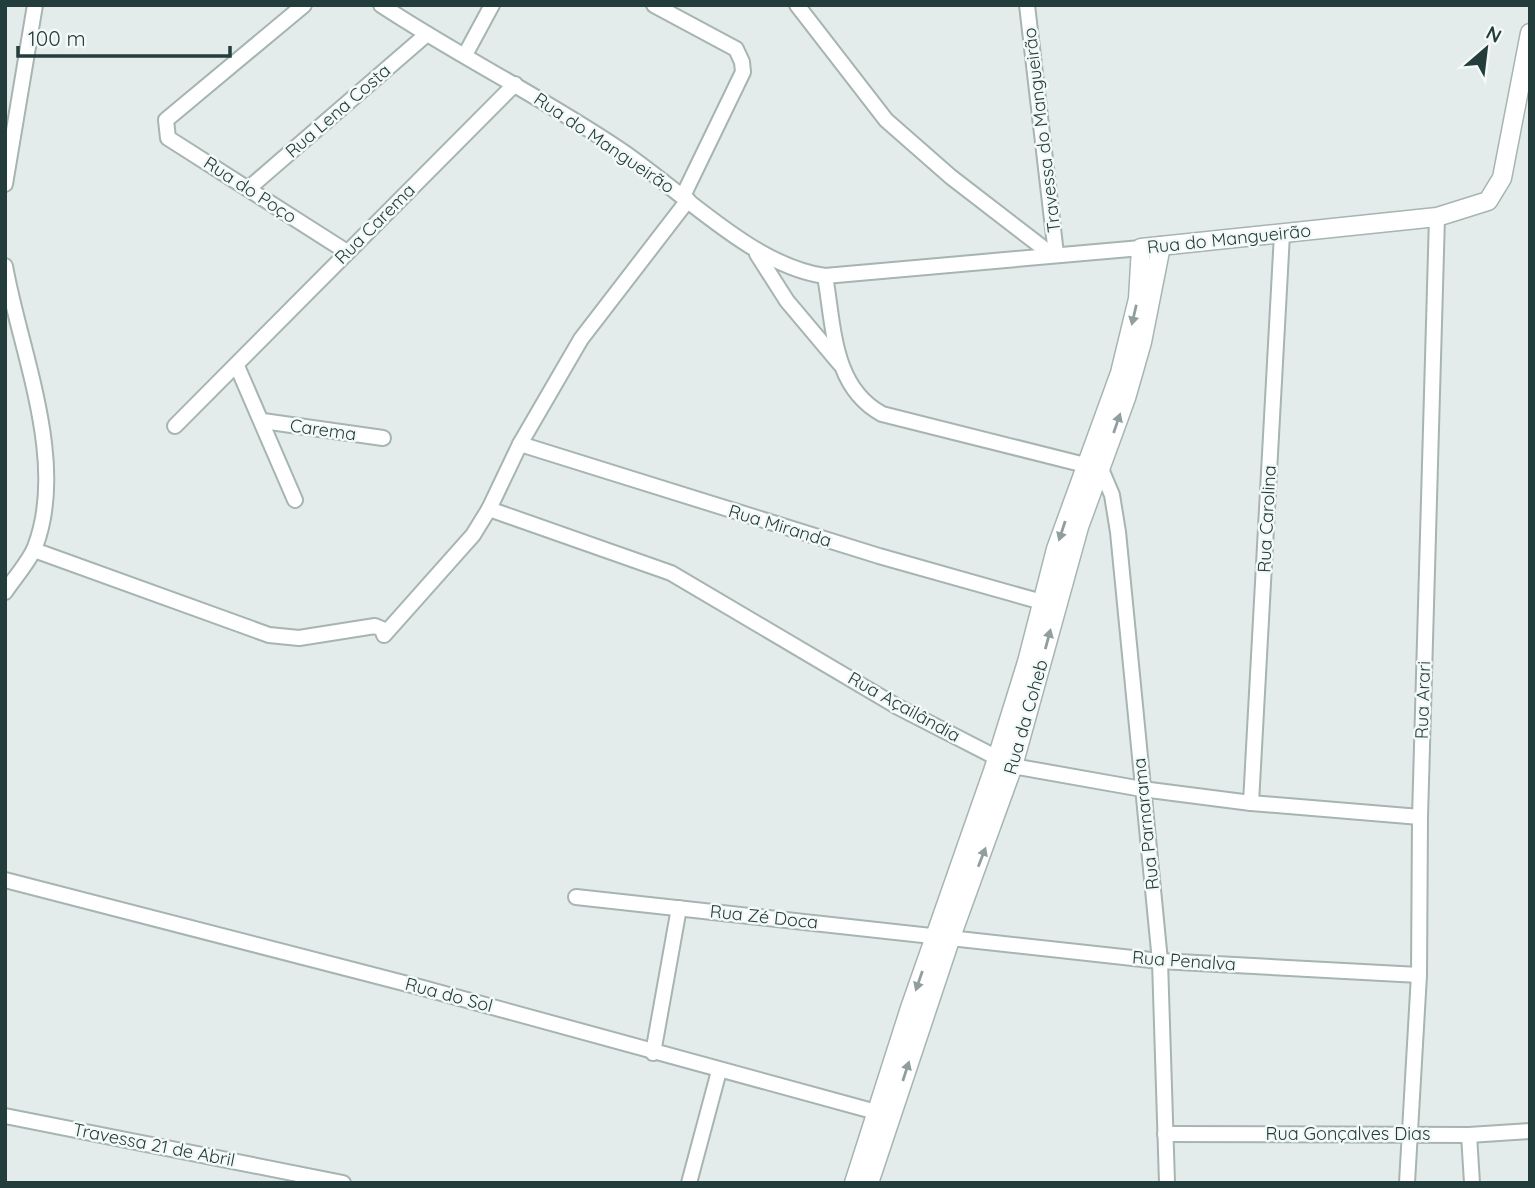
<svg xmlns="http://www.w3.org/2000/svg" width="1535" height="1188" viewBox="0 0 1535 1188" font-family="Quicksand,sans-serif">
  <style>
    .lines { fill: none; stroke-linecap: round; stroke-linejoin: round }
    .minor-casing { stroke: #a6b4b2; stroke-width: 18 }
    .tertiary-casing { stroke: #a6b4b2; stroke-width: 21 }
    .minor { stroke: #fff; stroke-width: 14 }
    .tertiary { stroke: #fff; stroke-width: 18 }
    .oneway { fill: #919e9e }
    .labels { text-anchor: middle; stroke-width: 5; stroke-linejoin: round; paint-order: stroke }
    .street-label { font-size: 18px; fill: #233c3c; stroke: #f3f9f7 }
  </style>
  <rect width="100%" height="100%" fill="#e3ecea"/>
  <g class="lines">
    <defs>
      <g id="minor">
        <polyline points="304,5 166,120 168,138 347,252"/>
        <path d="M381 5C458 56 542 97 619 149 681 190 752 266 825 276 834 326 832 387 882 414L1101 469 1112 495 1118 532 1160 961 1167 1183"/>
        <polyline points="654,5 736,49 742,62 743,72 683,196"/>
        <polyline points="797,5 886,120 951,177 1051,254"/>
        <polyline points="1027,5 1056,254"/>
        <polyline points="465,55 492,5"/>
        <polyline points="5,184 35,5"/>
        <polyline points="249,188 427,34"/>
        <polyline points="688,200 581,339 520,444 489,509 671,573 898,707 1013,766 1142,789 1251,803 1420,817"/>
        <polyline points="757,254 787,301 840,364"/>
        <path d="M5 266C20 351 68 461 35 547 29 562 15 577 5 592"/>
        <polyline points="825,276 1141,248"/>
        <polyline points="237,366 295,500"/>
        <polyline points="263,421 383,438"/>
        <polyline points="175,426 515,84"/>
        <polyline points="520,444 879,556 1042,602"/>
        <polyline points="34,550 269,635 299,638 375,626 382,629 384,635 473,535 489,509"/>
        <polyline points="1251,803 1282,234"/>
        <polyline points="5,880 423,988 887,1115"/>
        <polyline points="576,897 1160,961 1419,975"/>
        <polyline points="653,1053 679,908"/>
        <polyline points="5,1116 343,1183"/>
        <polyline points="1165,1134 1469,1135 1530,1131"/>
        <polyline points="1469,1135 1472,1183"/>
        <polyline points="689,1183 719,1071"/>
        <polyline points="1407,1183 1419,975 1420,817 1437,217"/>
      </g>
      <g id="tertiary">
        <polyline points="854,1183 910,1008 993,771 1027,662 1056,549 1120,373 1138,299 1141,248 1437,217 1488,201 1502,178 1530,33"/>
        <polyline points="869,1183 951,937 1013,766 1079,527 1126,398 1142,342 1161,246"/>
      </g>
    </defs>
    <use href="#minor" class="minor-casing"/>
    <use href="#tertiary" class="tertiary-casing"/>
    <use href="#minor" class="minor"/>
    <use href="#tertiary" class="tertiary"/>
  </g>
  <defs><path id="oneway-solid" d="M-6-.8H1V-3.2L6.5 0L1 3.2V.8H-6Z" transform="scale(1.75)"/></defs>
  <g class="oneway">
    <use href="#oneway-solid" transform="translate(1134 315) rotate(103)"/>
    <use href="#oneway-solid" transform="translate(1117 423) rotate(-71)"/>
    <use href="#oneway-solid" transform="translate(1062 531) rotate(108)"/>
    <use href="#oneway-solid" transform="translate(1048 639) rotate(-75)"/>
    <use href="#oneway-solid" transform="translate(982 857) rotate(-69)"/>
    <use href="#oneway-solid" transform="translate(919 981) rotate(109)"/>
    <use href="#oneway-solid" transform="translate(906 1071) rotate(-72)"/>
  </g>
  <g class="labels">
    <g class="street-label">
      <text transform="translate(338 111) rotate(-41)" y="6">Rua Lena Costa</text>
      <text transform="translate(1042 130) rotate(-97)" y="6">Travessa do Mangueirão</text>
      <text transform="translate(604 143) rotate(34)" y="6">Rua do Mangueirão</text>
      <text transform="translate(250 190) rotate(33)" y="6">Rua do Poço</text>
      <text transform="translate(375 224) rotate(-45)" y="6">Rua Carema</text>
      <text transform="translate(1229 239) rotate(-6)" y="6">Rua do Mangueirão</text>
      <text transform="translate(323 430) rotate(8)" y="6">Carema</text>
      <text transform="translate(1267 519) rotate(-87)" y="6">Rua Carolina</text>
      <text transform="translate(780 526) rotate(17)" y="6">Rua Miranda</text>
      <text transform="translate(1423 700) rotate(-88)" y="6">Rua Arari</text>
      <text transform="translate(904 707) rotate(29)" y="6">Rua Açailândia</text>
      <text transform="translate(1026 717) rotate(-74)" y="6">Rua da Coheb</text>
      <text transform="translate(1146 824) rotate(-96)" y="6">Rua Parnarama</text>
      <text transform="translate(764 917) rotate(6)" y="6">Rua Zé Doca</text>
      <text transform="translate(1184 961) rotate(4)" y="6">Rua Penalva</text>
      <text transform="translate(449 995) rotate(15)" y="6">Rua do Sol</text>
      <text x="1348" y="1140">Rua Gonçalves Dias</text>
      <text transform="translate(154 1145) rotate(11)" y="6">Travessa 21 de Abril</text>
    </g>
  </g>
  <rect width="1535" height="1188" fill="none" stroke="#233c3c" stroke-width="14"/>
  <g transform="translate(1486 49) rotate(28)" stroke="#f3f9f7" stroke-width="5" paint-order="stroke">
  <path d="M0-5L12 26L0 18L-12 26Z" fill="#233c3c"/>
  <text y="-10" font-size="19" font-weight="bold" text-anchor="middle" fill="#233c3c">N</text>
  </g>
  <path d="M18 46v10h212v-10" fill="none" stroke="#233c3c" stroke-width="3.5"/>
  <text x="28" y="46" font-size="21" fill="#233c3c" stroke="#f3f9f7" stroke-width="5" paint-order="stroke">100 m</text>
</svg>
